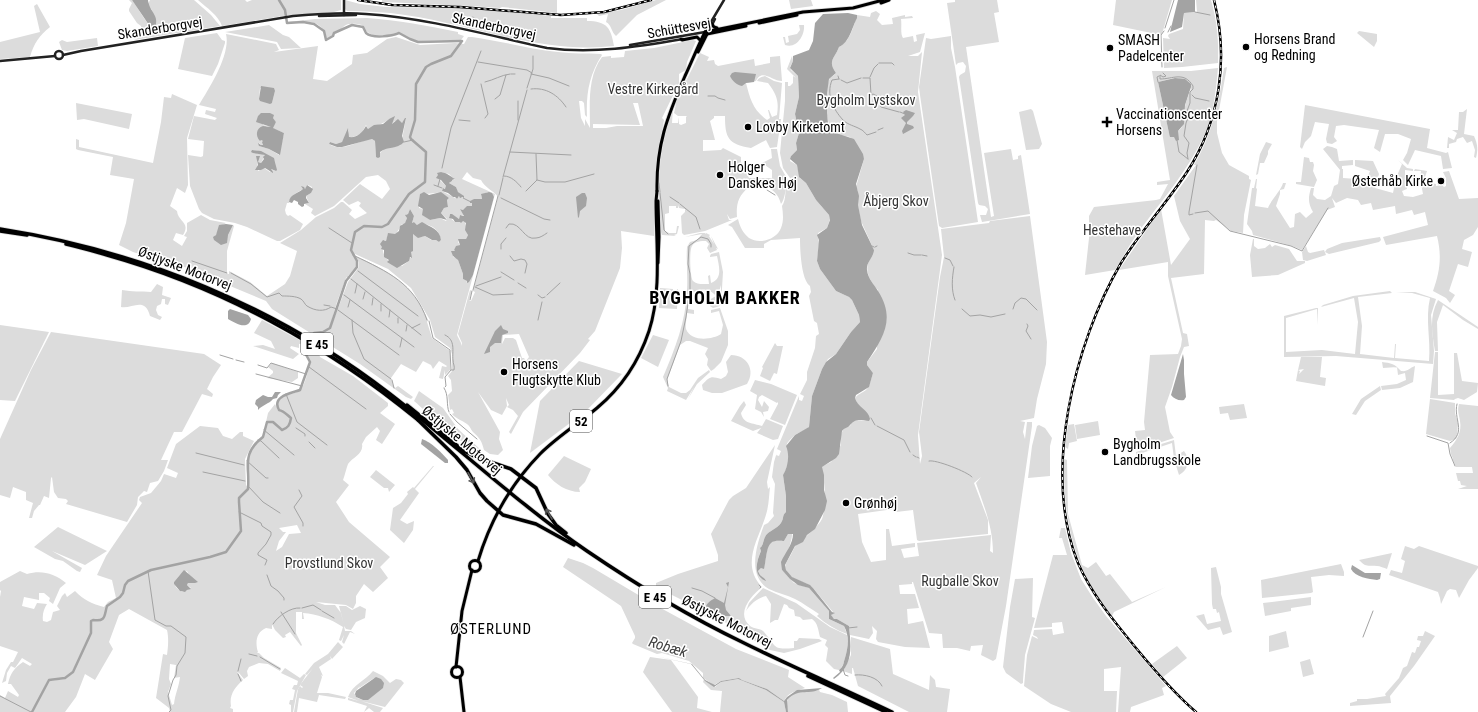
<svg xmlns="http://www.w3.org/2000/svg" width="1478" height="712" viewBox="0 0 1478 712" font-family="'Roboto Condensed',sans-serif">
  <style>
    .green { fill: #dcdcdc; fill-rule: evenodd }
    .water { fill: #a3a3a3 }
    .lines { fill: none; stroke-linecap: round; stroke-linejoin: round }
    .stream { stroke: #a3a3a3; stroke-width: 1 }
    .river { stroke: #a3a3a3; stroke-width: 2.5 }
    .primary-casing { stroke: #dbdbdb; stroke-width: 4.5 }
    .highway-casing { stroke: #dbdbdb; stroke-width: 5 }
    .secondary { stroke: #222; stroke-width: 2.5 }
    .primary { stroke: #000; stroke-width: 3 }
    .highway { stroke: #000; stroke-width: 3.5 }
    .rail-casing { stroke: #000; stroke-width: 2.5 }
    .rail { stroke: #fff; stroke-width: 1; stroke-dasharray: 3; stroke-linecap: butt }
    .oneway { stroke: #595959 }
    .poi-dot { fill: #000; stroke: #fff; stroke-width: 1.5 }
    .labels { text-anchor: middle; stroke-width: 3; stroke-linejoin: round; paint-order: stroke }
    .shield { fill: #fff; stroke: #4c4c4c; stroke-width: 1 }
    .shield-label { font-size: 13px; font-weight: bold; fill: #000 }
    .street-label { font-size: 14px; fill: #000; stroke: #fff }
    .poi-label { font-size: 14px; fill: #000; stroke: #fff; text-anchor: start }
    .park-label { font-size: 14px; fill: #333; stroke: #fff }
    .neighbourhood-label { font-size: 15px; letter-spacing: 1px; fill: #000; stroke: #fff }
    .water-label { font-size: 15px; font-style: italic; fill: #444; stroke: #fff }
    .district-label { font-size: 18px; font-weight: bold; letter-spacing: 1px; fill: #000; stroke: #fff }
  </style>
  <rect width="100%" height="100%" fill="#fff"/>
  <g class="green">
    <path d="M129 0H132C139 9 144 21 153 28L155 27 152 10 148 4 150 0H194L211 15 220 26 134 40 143 36 141 26 137 23 129 11V9L132 3Z"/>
    <path d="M198 0H245L247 2 252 0H341V10L334 12 289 15 222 26C218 15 207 8 198 0Z"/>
    <path d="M345 0 360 4 386 7 471 8 551 16V18H587V21C607 21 611 28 614 46 542 54 474 25 405 15 386 12 366 11 347 11L345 9Z"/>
    <path d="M382 0H557V13L502 7 500 8C461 5 421 4 382 2Z"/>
    <path d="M656 0H666L637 15 616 36C611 32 612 25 606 22L608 14 599 16 597 14 621 10Z"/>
    <polygon points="789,0 811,0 813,6 791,9"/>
    <polygon points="955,0 997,0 999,12 994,13 999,42 966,47 991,217 994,216 984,153 1011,149 1013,160 1018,159 1018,156 1021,155 1030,214 982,222 980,215 986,215 988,209 985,206 979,205 978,203 959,77 960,75 965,72 966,66 963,62 958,63 956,65 947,3 955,2"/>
    <polygon points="1116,0 1172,0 1162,34 1161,35 1113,25"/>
    <path d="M1196 0H1211C1217 21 1219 41 1218 63L1182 67 1164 68 1163 38 1170 39 1168 36 1169 34 1183 29 1184 13 1197 12Z"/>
    <path d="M37 4 50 27C39 36 34 43 30 57L0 59V42L40 32 34 6Z"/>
    <path d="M876 11 880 14 877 20 882 25 893 24 892 18 905 15V17L912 16 913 18 901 19C902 25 900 34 903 38L913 36 914 42 917 41 916 35 925 33 920 52 908 56H918L922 52 918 92 942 255 918 435 920 464 922 456 919 432 940 277 944 257 941 229 989 223 990 221 1030 216 1047 342 1046 364 1037 399 1034 418 1020 421 1025 422 1023 432 1025 439 1027 422H1032V426L1006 606 996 659 993 661 981 655 983 645 971 646 970 651 957 648H943L942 634 929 633 913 582H912V584L899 585 900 594H915L919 608 907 609 908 624 923 621 930 648 905 647 878 642 876 639 877 631 872 626 873 633 869 639 850 635 849 626 837 619H834L831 616 832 613 834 614 833 612 813 588C805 580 792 582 786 570 784 565 787 562 789 558 792 554 793 549 796 545 803 539 818 527 822 519 827 505 825 481 821 467L831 462 841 445V434L844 428 850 426 852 421 856 420 869 421C866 407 857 408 855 398 858 394 862 393 866 390 870 386 871 379 873 373L867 365V362L877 349 878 290C871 283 864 271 869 261 871 257 874 255 874 250L861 221 857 201 858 191 856 187 864 159 850 137C844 136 837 134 833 130 824 122 825 90 829 80 830 77 834 76 836 73 827 61 835 58 839 47 850 42 854 25 857 15L870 17 871 13ZM981 477 976 483C984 506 993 527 993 553L990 551 991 535 917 543 919 556 904 558 901 549 915 547V543L892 546 889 529H886V560L871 562 862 542 858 514 894 509 896 512 913 510 917 540 919 541 988 534V520L974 483Z"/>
    <path d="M367 18C398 20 428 26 458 32V34L464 36 461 40H458L418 41 406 37 401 33 398 32 389 35H372L366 31 362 25C357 24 351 23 346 25 341 28 340 31 335 31L332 36 328 38H326C322 17 304 22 289 24L287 22 315 19Z"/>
    <polygon points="269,25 283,35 289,37 301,48 281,49 277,42 225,32"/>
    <path d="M799 25H804C805 35 797 49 785 45L783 37H785L786 43 789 42 788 36 797 34 800 30Z"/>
    <polygon points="1359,31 1377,34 1377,41 1374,47 1357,33"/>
    <polygon points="217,33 222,40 225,41 225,43 218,64 212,76 178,69 185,38"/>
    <path d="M226 34 276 44 279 50 274 52 318 46 313 79 327 81 352 64 353 55 367 53 387 39 396 37 420 45 455 43 464 44 468 37H472C501 41 529 49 558 52 572 54 587 53 601 54L602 55C589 75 586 94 587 117L585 115 584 103 582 101H579L581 118 585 126V119L590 128C590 105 587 77 602 57L611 56V58L624 57 625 51 654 48 693 40 696 41 687 62 686 70 679 74V83L662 118 664 120 656 165 654 236 621 231 622 248 620 268 595 331 588 339 590 340 580 353 523 412 511 434 509 432 518 416 513 410 507 407 509 405 506 398 507 406 502 415 491 410 478 392 500 432 499 439 503 450 498 455 490 454 484 450C482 442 480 438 473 432 471 430 470 426 467 424 462 420 456 419 452 414L454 413 452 409 450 410 448 395 452 391 451 380 448 376 452 371V354L450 348 435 337 430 320 411 288 388 269 355 254 354 256 358 265 357 269H355L346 278 337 302 330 326 331 327 348 282 359 267V262L355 256C388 270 414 285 428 320L427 322 432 338 450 351V370L445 375V370L443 379 439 378 442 366 446 367 447 366 439 361 433 369 431 365 423 361 416 372 401 364 391 378 393 385 395 388 398 386 413 397 411 399 406 397 360 364 272 309 266 301 177 264 152 258 133 252 119 245 126 223 134 179 110 175 113 157 78 150 76 149V139L79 140V147L153 163 161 122 164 97 171 98 172 94 197 105 187 138 188 185 185 193 177 188 170 206 177 211C178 222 191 222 183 235L176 233 173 240 182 246 187 237 184 236 187 231V223L201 215 210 220 226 223C220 226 219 231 215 236L228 235 233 225 234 226 227 251V274H229V271L250 282 267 296 285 284 290 276 297 251 280 243 301 230 316 217 334 208 341 202H343L352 210 349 214 355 219 367 213 359 206 361 203 358 201 349 205 343 200 360 184 382 199 390 189 386 181 378 175 366 177 334 206 315 216 311 213 313 209 305 204 309 203 306 196 311 193 312 187 308 185 306 186V188C299 191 290 195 289 203H287L285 210 286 214 288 216 290 215 303 224 300 230 280 241H277L247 227 235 223 214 219 202 213 199 209 190 186 188 155 201 157 203 156 204 141 188 139 194 116 215 120 217 118 205 114 206 110 215 112 216 109 199 105C210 87 231 54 226 34ZM260 88 275 91 272 103 259 99ZM633 103H638L643 126H617L606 128H593V124L640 125ZM269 113 276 122 272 128 284 133 279 155 269 149 259 146V143L262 146 263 144V141L261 140 266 126 271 127 263 125 265 114ZM406 118 401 145 384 149 376 157 375 141 372 139C358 140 343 153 329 144L330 142 336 144 342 142 349 129 348 135 350 138 361 134 366 125 368 129C376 125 382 125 389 119L392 124 395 121 402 123ZM252 150C263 151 267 154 275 161L276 171 270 169 271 171 270 172 264 168 258 171 257 161 258 159V162L261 163 265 155 261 153 258 154ZM441 172 449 174 455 180H452V181L449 183 456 187 457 191 464 198V199L459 196 457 199 442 191 443 188 446 189V186L437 177ZM467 172 473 178 481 180C485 188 493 190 498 197L473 291 475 292 471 301H469L472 291 470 290 458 334 462 343 461 346V343L457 335 495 194 462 179ZM488 192 494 197 473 275 466 283 467 281 463 279V274L458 260 457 258 453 257V251H455L454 250 456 247 460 245 458 242 460 239H466L468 235 465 222 463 221 455 222 449 217 450 214 459 219 460 215H464L460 209 463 210 472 206 473 203H470L471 201 475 199H482L481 195ZM423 193C431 195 434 192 440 193 443 193 447 197 449 198L447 200 448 207 444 208 441 213 447 219 446 221 440 218 430 220 423 215V209L419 208 420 194ZM410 209 414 216 412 223 414 222 417 225C425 222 436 227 439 234 440 236 440 238 441 240L439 242 436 240H431L425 236 421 237 413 234V251H411V258H409V261L402 266H395C385 260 380 251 384 240L386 241 388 234H396L402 224H405L407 218 406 214H408ZM519 334 529 357 526 361 524 358H522L516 340 513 338H505L502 344 503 335Z"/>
    <polygon points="951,36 951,48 955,67 978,222 942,228 939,226 920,95 919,87 926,38 931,39"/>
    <polygon points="97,38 98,46 67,51 62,50 59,42 62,40 67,42"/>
    <path d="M700 53 709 57 707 61 714 60 715 64 718 66 754 59 755 66 770 63V57L780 56 782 81C772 81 762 68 756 81L746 83C750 99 753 110 767 120L770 118 768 110H769L772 117 777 115C779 101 777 95 768 83L757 81C758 78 761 77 765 76L774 81 782 83 779 119H781L777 147 770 148 766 140 751 148C728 144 725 138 725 116H714V118L710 121 715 140H703V151L721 150 723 148 741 157V162L749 178H772V170L762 163 772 158 771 149H777L780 166 788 180C786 185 785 200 781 204 777 189 765 183 749 187V181H743L742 182H748L749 187C738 196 736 204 737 217L730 219 727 214 729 220H732L705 231 684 235 682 233 681 216 685 212V209L679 208V205L678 208H676V206H669V213L665 214V231L669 233H676L677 226H679L677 234 674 235 676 236 662 235C660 231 661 223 660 217 656 180 661 143 673 107L672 123H678L679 117V124L681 125 686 123V117L687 116H678L674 113 676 104 675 103Z"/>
    <path d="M792 56 793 61 790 67 791 70 798 76 799 97 795 114 799 133 796 143 797 150 791 156 790 161 797 165 800 178 806 183 816 200 829 215 830 219 827 228 818 233 819 244 817 261 820 269 836 291 849 297 852 300 859 315 860 322 851 332 836 354 828 359 822 369 812 396 809 427C804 432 797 432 793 437 783 446 788 444 789 454 789 461 787 469 783 475L786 496V512C782 516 784 517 782 521 780 527 771 530 767 534 763 538 764 545 760 548L761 551C757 559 755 569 760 578L766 580 760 575 758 571 761 568H764C766 562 766 546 771 542 774 540 781 541 784 541L788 534H792C793 538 784 563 782 570L794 583 809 588 829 611V619L844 626 847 634C836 630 826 624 817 616L819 614C811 609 803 603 795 599 787 595 777 593 769 589 746 576 757 544 764 525L768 523 774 516 773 513 775 484 772 477 774 462 777 452 776 455 779 456 781 451 777 449 799 396V400L802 401 804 396 800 394 807 380V372L815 348 816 336 819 334 817 323 814 321 809 296 811 292 810 286C801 280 800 249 800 238L771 240 764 244V248H745L732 227 728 225 738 219C740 227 743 233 749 238 760 245 777 239 781 228 784 221 783 213 782 206 787 199 784 189 788 181L794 190 797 188 783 168 780 153 785 101V82H788V86H790L793 83V76L796 78 787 69Z"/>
    <path d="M1227 67 1217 121V133L1222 153 1229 165 1249 176V179L1251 180 1244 215 1243 233 1231 231 1216 220 1214 221 1205 220 1204 274 1171 278 1183 333 1187 334 1189 346 1184 347 1180 357 1172 387 1165 407 1170 432 1174 438 1137 450 1134 449 1137 448 1135 431 1145 430 1144 422 1150 355 1178 354 1181 346 1182 339 1168 276V262L1119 270 1161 209 1171 265 1190 239 1180 221 1174 196 1196 165H1194C1212 135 1219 102 1224 68Z"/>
    <path d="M1218 68C1216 89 1214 111 1206 131 1190 169 1161 201 1137 234 1129 246 1122 258 1115 270L1085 275 1089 238V216L1094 207 1156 200 1160 199 1168 184 1157 185V182L1170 180 1152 71H1191ZM1174 78C1184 79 1187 80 1191 89 1190 91 1185 104 1185 107 1183 115 1187 125 1178 131V140L1169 133 1158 82Z"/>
    <polygon points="76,103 132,114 129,129 84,119 77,120"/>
    <polygon points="1305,105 1430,129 1427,148 1446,153 1448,152 1452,168 1443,169 1441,156 1415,150 1408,165 1403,160 1407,153 1411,139 1398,134 1385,134 1380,152 1374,148 1379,130 1344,125 1336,126 1334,137 1337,141 1332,144 1327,143 1326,139 1329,124 1315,122 1311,136 1305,142 1302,149 1300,147"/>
    <polygon points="1031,109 1033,111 1042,144 1039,149 1026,150 1019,112"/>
    <path d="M1467 109 1464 134 1474 136C1478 145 1478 150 1476 158L1474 157 1475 150 1472 141 1467 143 1463 137 1457 139 1456 142 1449 144V148H1447L1448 137 1454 140 1457 133 1452 130H1458L1459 112H1463Z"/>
    <polygon points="1266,142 1272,144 1268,151 1268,154 1264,163 1260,163 1258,174 1256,175 1260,154"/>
    <path d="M1327 146 1332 147 1337 149 1339 161 1353 160V165L1342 166V169H1343V178L1357 179 1365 184 1370 171 1355 166V160L1373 161 1379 174 1375 188 1393 193 1396 178 1402 164 1398 160 1407 168 1413 169V171L1405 170V175L1407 189 1402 191 1404 196 1413 197 1423 194 1420 178 1421 171H1414L1415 169 1427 171 1424 180 1425 182 1436 184V186L1442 185 1444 187 1446 186V178L1443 172 1449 171 1459 199 1478 198V227L1473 235 1464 240 1462 249 1472 252 1468 267 1458 264 1449 291 1455 295 1450 303 1446 298 1433 291C1440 272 1442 256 1437 236L1386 245 1383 237 1428 225 1425 212 1414 215 1412 210 1396 214 1395 206 1373 210 1371 203 1361 205 1358 200 1347 198 1336 203 1332 198 1335 207 1327 210 1302 250 1292 246 1253 235 1252 231 1247 224 1252 188H1254L1256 179H1257L1256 188 1257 189 1255 206 1268 208C1271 200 1282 189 1283 183H1286L1284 189 1280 190V194L1276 206 1290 228 1294 227 1295 214 1300 212 1306 218 1313 212C1308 203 1308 198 1311 188H1314L1313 195 1317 199 1325 200 1331 196 1334 186 1338 184 1340 170 1323 149Z"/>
    <polygon points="1304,157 1309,158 1310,162 1313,162 1314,165 1313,171 1317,180 1314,187 1296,184 1296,182 1301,182"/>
    <path d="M700 233H705V234L706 233 710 235 709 236 714 244 711 236 718 249 716 248 717 250 710 253 707 248 709 244 706 241C701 241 695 241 692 246 689 250 690 278 693 281 697 285 703 284 709 284L708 276 710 275 711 283C723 279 719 266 717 256L710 257V256L711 254 719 252 723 272 721 305V285L719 292 720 306 713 308 710 306 709 300 716 296C709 287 693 287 689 299 688 302 688 306 688 309L694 310V314L687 313C687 318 685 324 686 329 691 342 712 340 721 334L723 325 719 311 711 313V310L720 308 728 331V345L721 362 712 371 714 369 711 371 707 365 708 359 705 354 708 348 690 341H686L680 345 667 380 669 387 681 393H686L690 390 698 378 709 370 710 372 697 384 688 399 694 387 686 400 667 391 668 388 663 377C675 349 686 321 687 290 688 276 686 261 687 247L690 242 697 240 702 234 685 237Z"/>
    <polygon points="1380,237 1381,240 1379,242 1329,254 1325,252 1327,249 1342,243"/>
    <polygon points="1253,239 1254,239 1254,246 1258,249 1265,248 1270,244 1272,247 1275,245 1289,249 1297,261 1305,261 1305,263 1278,275 1252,277 1250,255"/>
    <polygon points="1306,246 1308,252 1310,253 1324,250 1326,255 1307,261 1303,260 1302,252"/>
    <path d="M157 284 163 287 162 295 171 298 168 305 165 304V299H162L161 304 157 306 156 310 158 315 162 317 160 320 150 316C145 296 132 309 121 307L122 290C132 292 141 291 151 292Z"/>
    <polygon points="660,288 673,289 672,301 676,302 677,289 678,289 677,309 659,308"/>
    <path d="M1390 291 1392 293 1358 297 1362 326 1360 354 1394 358 1395 344H1396L1395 358 1429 361C1431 339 1425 320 1430 298L1412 293 1396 292H1415L1436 299 1431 315 1434 351 1433 364 1336 356 1284 357V316L1316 308H1318V325L1317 309 1286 318V352L1322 350 1355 354 1358 322 1354 298 1321 307 1323 305 1353 296Z"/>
    <path d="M1438 300 1478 327V329L1463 320 1443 305 1437 322 1438 351H1435C1432 333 1429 317 1438 300Z"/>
    <polygon points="262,320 305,343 299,344 299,348 291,346 290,348 299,354 293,359 253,346 263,345 275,349 271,341 254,333"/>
    <polygon points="0,325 49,332 15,401 0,400"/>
    <polygon points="51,332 204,354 221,365 213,377 207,389 213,394 212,397 202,394 182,432 174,432 161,460 168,460 164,471 158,481 150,483 147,492 144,491 138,497 137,505 127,522 66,504 68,501 66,499 58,498 54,492 52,477 51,478 49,498 44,496 40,505 39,505 34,511 32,518 29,518 33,503 26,500 26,492 13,487 10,498 0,495 0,439 31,370"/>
    <polygon points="653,335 669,340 658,367 641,358"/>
    <polygon points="775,343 777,346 783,346 777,374 774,373 770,381 760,376 763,368 762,367"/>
    <path d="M306 346 319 354 320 357 353 376 388 403V406L380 413 395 424 382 444 376 440 380 431 377 427 366 437 362 444C364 454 353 457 348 464 346 469 345 475 343 480L349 485 336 502 349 522 390 557 380 567 388 578 373 592 364 584 356 596V603L353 609 346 605 316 602 325 605H335L341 613 344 625 339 606H346L352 610 360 606 366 609 365 618 356 622 351 630 346 629 344 626 345 631H351L355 634 350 632 344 644 342 642 344 635 341 641 339 640 343 627C331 619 317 614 303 613L304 619H302V612H296V633L302 645 301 646 290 632 285 635 286 637 283 638 275 630 272 624V629L266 628C256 632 255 643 258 652L257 653H259L264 658 281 668 280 671 268 664 259 663 257 654 259 663 249 667 247 671 248 676 244 679 239 673 237 672 243 680C235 687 229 695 231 706L230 708 233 709V712H170L169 708 156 698 163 654 167 655C168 647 169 639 167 630L129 609 119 615 109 642 113 649 95 680 85 674 76 697 65 712H33L49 681 65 679 73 673 87 640 72 672 64 678 48 680 32 712H0V695L5 698 8 691 18 697 19 695 11 684H8C10 674 14 668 23 662L30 666 32 664 22 658 15 668 11 666 7 673 6 681 2 683 6 670 11 662H13L18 652 0 646V597L1 591 0 590V582L20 571 27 574C41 570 54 573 66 583L60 588 53 604 49 601 50 598 44 593H39V600L24 597 22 606 34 609 37 603 47 604C44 609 42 614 43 621L47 622 51 620 53 612 60 610 57 606 62 596 65 593 67 597 75 591C84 600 92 604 104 607L108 602 116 598 112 580 97 575 106 556 142 503 139 500 140 497 151 493 161 481 164 474 176 478 178 473 167 468 176 444 200 426 218 428 223 436 232 439 240 432H243V436L254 441 245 459 246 485 248 488 246 461 254 443 263 435 267 423H273L280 430H283L274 422H266L268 413 275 404 278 410C283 411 286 415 291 418L288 427 290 424 291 418C286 414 284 411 278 408L277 404C285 391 295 396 301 389 305 385 309 368 310 362L304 350ZM297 525 301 533 289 534 282 547 276 551 279 541 286 532H283L279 528ZM187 571 193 583H188L187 585 191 588 183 592C179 591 174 586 174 582L180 575ZM170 664 176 665 174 678 180 677C179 687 175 694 174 704L172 705 168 692 171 684 169 679Z"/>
    <polygon points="1435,352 1438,352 1438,395 1454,394 1454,353 1457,353 1462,381 1478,383 1477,392 1464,400 1458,398 1455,399 1454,400 1430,398"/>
    <path d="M731 355C747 355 756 370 747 384L722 393H712L703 390 702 385C710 376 711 376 721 379L726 376 728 372 726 362Z"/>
    <polygon points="1301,357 1322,357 1320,377 1326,378 1325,386 1296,381 1298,370 1300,371 1299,374 1304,369 1298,370"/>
    <polygon points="579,361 622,374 586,411 530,453 540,401"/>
    <path d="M1382 362C1391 363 1395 364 1401 371 1408 372 1409 368 1415 366L1413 382 1400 388 1382 390 1381 386 1397 384 1406 380 1405 373 1398 375 1397 367 1383 368Z"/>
    <polygon points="272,363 298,372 298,378 292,382 267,378 273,373 273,371 268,367"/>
    <polygon points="755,380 771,384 797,395 785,425 770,419 778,404 778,402 777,403 762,395 759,397 758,400 762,407 764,401 769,407 768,411 763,412 764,417 761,412 755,409 757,395 750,391"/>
    <polygon points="1380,386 1381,390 1365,401 1356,415 1352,414 1361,399"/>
    <path d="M419 391 443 408 458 429 481 450C464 449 427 412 414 401Z"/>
    <polygon points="1430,399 1455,403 1455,413 1458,423 1457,436 1456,439 1450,441 1426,434"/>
    <path d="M744 401 746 405 741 413C743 424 753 423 762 426L766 419 783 426 778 439 773 440 757 433 761 428 753 431 731 421 740 406Z"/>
    <polygon points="1244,404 1247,418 1230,420 1228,413 1220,414 1219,407"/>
    <path d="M1459 404 1478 406V489H1458L1467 486 1461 485 1460 481H1458L1456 473H1473L1472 467H1456L1453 460V459L1451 454 1450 448C1457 440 1462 432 1460 421 1459 414 1457 411 1459 404Z"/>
    <polygon points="1098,421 1100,435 1077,439 1075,425"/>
    <polygon points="1074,424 1077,441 1069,443 1068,449 1065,447 1068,425"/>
    <polygon points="1039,425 1045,428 1052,438 1050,446 1050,476 1028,478 1032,446 1037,426"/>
    <path d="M1174 440 1176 456 1184 451C1190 459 1189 470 1179 475L1174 459 1172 443 1136 455V452Z"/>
    <path d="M775 445 767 482 768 489 770 487C769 495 769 503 767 511 761 536 739 563 762 587 752 595 735 613 750 626 754 629 761 628 764 632 777 647 772 650 794 648V641H797L799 638 819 639 822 641 800 649 784 653 770 650 764 645 742 635 727 623 704 616 698 608 660 589 656 586V583L678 574 718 561V555L711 534 729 500 733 496 746 488Z"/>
    <path d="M564 456 591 469 585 482 579 488 580 492C567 492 555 484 548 475Z"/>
    <path d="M1064 459 1067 460 1068 514 1082 565 1088 568 1096 562 1106 576 1110 574 1132 602 1166 587 1114 612 1112 616C1073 570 1063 517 1064 459Z"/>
    <polygon points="433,466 434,466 415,489 419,493 400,520 407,524 414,521 413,530 404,543 390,530 393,508 401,503 408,494 407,492 413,487 414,488"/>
    <polygon points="376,470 395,485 389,492 388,488 384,488 370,477"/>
    <polygon points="58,527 107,551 85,565 52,551 82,568 80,572 77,571 63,561 55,559 34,547"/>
    <polygon points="1061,528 1065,528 1071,553 1081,579 1093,598 1106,616 1166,686 1162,688 1164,695 1131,707 1130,712 1118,712 1121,667 1104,669 1104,691 1117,691 1116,712 1071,712 1051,704 1024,686 1027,655 1032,636 1038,639 1037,637 1033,635 1034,630 1052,629 1053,635 1064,633 1062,622 1052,623 1052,627 1034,628 1053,555 1067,555 1062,538 1059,538"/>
    <polygon points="1405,546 1414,549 1419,546 1478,566 1478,568 1469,580 1459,598 1456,590 1450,589 1447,591 1441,604 1440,598 1438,592 1389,575 1391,570 1402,573 1405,561 1401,559"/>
    <path d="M1392 553 1387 569C1384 568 1380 566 1377 566 1367 565 1367 568 1359 560Z"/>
    <path d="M568 558 583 563 593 568 657 606 736 649 789 670 788 677 805 688C797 691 788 692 784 701L767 689 742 680 739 678 721 681 714 685 703 678V673L689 661 662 653 657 654 633 644 632 643 635 638V636L621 606 563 567Z"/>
    <polygon points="1341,564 1344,572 1344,576 1329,575 1311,577 1313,592 1311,593 1262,598 1261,580"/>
    <polygon points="1216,567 1221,587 1221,594 1232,632 1223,635 1220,627 1208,630 1196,616 1204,614 1207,624 1221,621 1219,612 1217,613 1216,609 1213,609 1212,604 1211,568"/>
    <polygon points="1033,578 1032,617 1035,618 1025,655 1023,680 1023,683 1021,684 1006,673 1003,667 1010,607 1015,579"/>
    <path d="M763 588 796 603 830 627 847 635C849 644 847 650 845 658 843 664 844 665 839 670L834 669 826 661 828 648 825 645 827 640 820 637C818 630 818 623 812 619L803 620 800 617 795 616 794 610 789 608 787 605 784 604 778 620H775L770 623 771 604 766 596C759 597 750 604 746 611L749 603Z"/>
    <polygon points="1311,597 1311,605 1291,608 1291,611 1265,616 1263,603"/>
    <polygon points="1286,631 1289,647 1269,652 1269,636"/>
    <polygon points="1425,631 1435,636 1414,666 1390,696 1391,703 1350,706 1350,703 1357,701 1357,699 1367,699 1386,696 1385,694 1399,678 1403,668 1407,666 1412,652 1415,653 1417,647 1419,647 1421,641 1417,640 1418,636 1423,636"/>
    <polygon points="851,637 890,649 893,674 929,690 930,675 935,680 936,687 950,689 947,712 909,712 858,686 853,668 852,668 852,674 843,671 851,655"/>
    <polygon points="338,642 343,647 332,659 330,656 331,659 319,667 323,676 321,675 322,677 317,693 328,693 346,697 345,699 319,695 317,702 299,698 297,712 294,712 298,689 300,686 302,688 303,687 300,685 313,668 307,675 305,674 314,663 328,654"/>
    <polygon points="1177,646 1187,658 1163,677 1152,664"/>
    <polygon points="650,657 671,660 698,697 697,708 712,712 672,712 643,672"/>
    <polygon points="1310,659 1314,674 1303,677 1300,662"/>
    <polygon points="285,668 300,678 304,674 306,675 297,691 293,712 291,712 291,705 289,704 290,700 293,700 295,690 292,689 294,685 297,685 298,681 281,673"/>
    <path d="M373 671 383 676 390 683 396 679 401 680 404 683 385 707 361 701 383 708 380 712H374L369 708 364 712 367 706 348 700V698L359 701 348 697C353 684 365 681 373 671ZM374 678 363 700 357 698 354 693 360 686 359 688Z"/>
    <polygon points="704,679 715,687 721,682 738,679 766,690 784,702 786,712 720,712 722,691 711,690 703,682"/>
    <path d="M819 690 820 692 832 695 847 702 848 712H788C788 708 786 706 787 702 788 689 810 692 819 690Z"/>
  </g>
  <g class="water">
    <path d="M132 0H148C149 11 160 16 155 27L153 28 149 25Z"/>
    <polygon points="1178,0 1195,0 1195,12 1184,13 1182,27 1170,32"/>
    <path d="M848 13 857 15V18C852 27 850 42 839 47 835 58 827 61 836 73L829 79 827 93V113L828 123 832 129 836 133 854 139 863 154 864 159 856 184 859 196 858 205 862 225 874 250C874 257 866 262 867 270 868 279 874 284 878 291 896 319 883 338 867 362V365L873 373 869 387 856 395 855 398C857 407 869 410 870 419L869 421C860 420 856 418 850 425 848 428 845 427 842 431L839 454 836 458 822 467 824 475V490L827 501 825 510 815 529 807 535 803 542 795 546 785 565 786 570 792 577 810 585 813 588 832 612 835 613 831 615 834 619H837L849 626C851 647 854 665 834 679L833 678 840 672 839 670C844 666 843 664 845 658 848 647 850 637 844 626L829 619V611L809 588 798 585 790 579 782 570 781 562C785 553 793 544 793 534H788L784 541C781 541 774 540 771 543 766 547 766 562 764 569L761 568 758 571 760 575 765 579 766 581C752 576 757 560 761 551L760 548C764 545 763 538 767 534 771 530 780 527 782 521 784 517 782 516 786 512V496L783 475C788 467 790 455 786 446L795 435 809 427 812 396 822 369 826 362 836 354 851 332 860 322 859 315 852 300 849 297 836 291 820 269 817 261 819 240 817 235 827 228 830 220 829 215 816 200 806 183 799 177 797 165 790 159 791 156 797 150 796 143 799 133 795 114 799 97 798 76 790 68 793 61V56L809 50 813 41 815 23 823 14Z"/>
    <path d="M735 72 756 74 754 82 746 83 742 86C737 85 732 81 730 76L732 73Z"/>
    <polygon points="1175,78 1185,79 1191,84 1191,87 1185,105 1184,124 1178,131 1179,140 1176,141 1174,137 1170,137 1169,133 1158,82"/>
    <polygon points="261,86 274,88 275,91 272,103 270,104 260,101 259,99"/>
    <polygon points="906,110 915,113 913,116 907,122 907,124 913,126 914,128 903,134 902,131 906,123 901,118 905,115 903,112"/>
    <path d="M261 113H270L274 115 273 118 276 122 273 128 284 133 280 155 269 149 259 146 258 143 261 145H263L262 142 263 141 261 140 260 141C255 136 256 128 263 126L271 127 256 122 258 116Z"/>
    <path d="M395 116 392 124 398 119 402 123 405 118H406L402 136 404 142C397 150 387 146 380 152V157L378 158 376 157 375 141 372 139 342 147H337L329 144 330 142 336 144 342 142 348 128 349 137C357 138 362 133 366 126L368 129 374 125 383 124 389 119Z"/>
    <polygon points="252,150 261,151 274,158 277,170 276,171 271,169 273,172 273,173 265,168 261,170 255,170 258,165 256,156 260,156 258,162 261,163 264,159 263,157 265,155 253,153 251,152"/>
    <path d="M441 172C447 173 450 176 455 179L452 180V181L449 183 456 187 458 192 464 196V199L463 197 460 198 459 196 457 199 455 197H453L448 193 442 191 443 188 445 189 446 186 441 180 436 178 438 175 437 173Z"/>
    <path d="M307 185 313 189 311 193 306 196V198L309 203 304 204V206L302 207 298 204V202L294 200 292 203 289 202C290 194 297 194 303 189L301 186 304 187 305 189Z"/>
    <polygon points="424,192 429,195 441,192 449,198 447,200 448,207 444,208 441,213 447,220 440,218 430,220 422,215 423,209 418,206 420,194"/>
    <polygon points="489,192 492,193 494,197 473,275 469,282 467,283 467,281 463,279 463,274 458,260 453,256 451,251 455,251 454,250 456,246 460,245 458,239 466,239 468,235 465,230 466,223 463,221 461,223 460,222 455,222 453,219 449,218 450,214 452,214 459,219 460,215 464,216 460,209 463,210 467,206 472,206 472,203 470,203 470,201 474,199 482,199 481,194"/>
    <polygon points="582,193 585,193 587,198 586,206 580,211 579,217 578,218 576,197"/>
    <path d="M410 209 414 216 412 223 414 222 417 225 422 222C430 227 440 229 441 240L439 242 436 240H432L425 236 418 238 413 234V251L411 252 412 258 410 257 409 261 397 268 387 262 389 260 384 257V250L381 249 382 247 380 244 383 240 386 241 388 233 395 234 399 231 400 226 405 223 407 218 405 215 408 214Z"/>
    <polygon points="226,224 233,225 228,235 227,243 221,245 214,240 213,237 216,235 219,225"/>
    <path d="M230 309 248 315 251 319C248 331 235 323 228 319V311Z"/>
    <polygon points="501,325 503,329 508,331 508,333 502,335 501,343 495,343 490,347 490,352 484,354 495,331"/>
    <path d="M1183 354 1184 360V374L1186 397 1184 400C1179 401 1174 399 1171 395Z"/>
    <path d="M275 392H281L278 395 277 398 273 399C269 404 262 405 258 410V407L255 404 256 400 263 395 268 397H272Z"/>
    <path d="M422 439C431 442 442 453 448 460V463H445L421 444Z"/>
    <path d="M1352 565 1365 573H1381L1380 579 1377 580C1369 579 1355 577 1351 569Z"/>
    <polygon points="184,570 198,582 195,583 188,583 187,585 191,589 187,590 185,592 180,591 174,584 174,582"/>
    <path d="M729 582 725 605 726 610 731 616H723L705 611C705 604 710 601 715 598L724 603 728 587 726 583Z"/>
    <path d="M638 648 628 654 638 648 655 656 692 664 705 680 715 685 721 681 739 678 742 680 767 689 784 701 787 697 797 690 822 688C810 696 799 687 787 700L788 712H786L784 702 766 690 738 679 721 682 714 687 705 681 691 664 655 656Z"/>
    <polygon points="376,677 381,679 384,683 383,688 368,700 363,700 356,697 355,694 356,691"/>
  </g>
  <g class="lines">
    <g class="stream">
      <polyline points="1195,12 1210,15"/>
      <path d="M473 17C498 38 502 33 532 31"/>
      <polyline points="1165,28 1174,0"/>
      <polyline points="1168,32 1171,26"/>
      <polyline points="478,62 527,70 532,73"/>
      <polyline points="879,63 892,63 894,65"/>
      <polyline points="1162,67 1161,35 1164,31"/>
      <path d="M1163 73 1166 76 1163 77 1160 75V79C1173 79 1184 71 1193 86V89L1190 92V103L1187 111 1188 118 1186 123 1184 136 1189 143 1187 153 1188 159"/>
      <polyline points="511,74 515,74"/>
      <polyline points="531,74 549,78 569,86"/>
      <polyline points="838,76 839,79"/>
      <polyline points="870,77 874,68 878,64"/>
      <polyline points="863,78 870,78 871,95 873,94 877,96 881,107 899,112"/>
      <path d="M839 79 832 80C826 95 833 109 843 120 848 125 855 126 860 129 863 130 865 133 867 135L876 132"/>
      <polyline points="841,80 847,83 861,78"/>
      <path d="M485 82C494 80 501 75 510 74"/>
      <polyline points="1158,82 1157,77 1159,76"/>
      <polyline points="481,84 488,114 485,118"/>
      <polyline points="527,88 533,69 533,56"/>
      <path d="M531 89C546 87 558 95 566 107"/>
      <polyline points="1192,95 1195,98 1209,101"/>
      <polyline points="708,96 715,96 718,98 725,100"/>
      <polyline points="495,99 500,95 506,75"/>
      <polyline points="518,101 518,120"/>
      <polyline points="900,112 905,114"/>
      <polyline points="459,120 470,121"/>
      <polyline points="878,130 883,128"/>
      <polyline points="1177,140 1179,152 1188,159"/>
      <polyline points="404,142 413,140"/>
      <polyline points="510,152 571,155"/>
      <polyline points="442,168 451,128 481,51"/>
      <path d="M504 176C511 176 517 182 521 187"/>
      <polyline points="503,177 527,90"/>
      <polyline points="537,180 545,182 565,182 594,174"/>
      <polyline points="659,183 660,192"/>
      <polyline points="434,185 442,188"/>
      <polyline points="438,186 440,179"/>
      <polyline points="767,190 775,195"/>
      <polyline points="526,191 537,180 536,154"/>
      <polyline points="660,193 664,230 668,234"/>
      <polyline points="499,195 503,178"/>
      <polyline points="670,197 679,203"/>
      <polyline points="463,198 471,202"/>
      <polyline points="501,198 544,219 550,220"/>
      <polyline points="680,204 696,217 700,229"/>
      <polyline points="1195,213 1208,211 1230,231 1291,246 1302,251 1328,208"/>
      <polyline points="1193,214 1189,215 1189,212 1197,165"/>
      <polyline points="329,228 352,243"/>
      <path d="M506 228 509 224C521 222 524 241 536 238 540 238 544 235 547 233"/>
      <polyline points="872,246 874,247"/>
      <polyline points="875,247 877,246"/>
      <polyline points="501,249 501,244 506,238"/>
      <polyline points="908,253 914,255 921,255"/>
      <polyline points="353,255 354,255"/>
      <polyline points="922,255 927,256"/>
      <path d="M355 256C388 272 414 283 427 320"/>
      <polyline points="510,256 514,261 521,259 525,260 527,264 525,273"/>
      <polyline points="945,258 950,260 953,266"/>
      <polyline points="192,261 227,273"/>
      <path d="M954 267C952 278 951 290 955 300"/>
      <polyline points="358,271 418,316"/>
      <polyline points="501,272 514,280"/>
      <path d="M231 273 251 284 267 297 279 293 282 296C288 296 296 296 301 299 304 301 305 305 307 306 315 311 324 312 331 307L337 309"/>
      <polyline points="348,277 349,278"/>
      <polyline points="351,279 421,335"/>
      <polyline points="518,283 526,288"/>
      <polyline points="476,286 501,277"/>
      <polyline points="475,287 493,295 513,294"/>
      <polyline points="473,290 498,196"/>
      <polyline points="355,293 357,284"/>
      <polyline points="344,295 414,347"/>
      <polyline points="538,295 542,298 545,297"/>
      <polyline points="547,295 560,283"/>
      <polyline points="363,299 365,292"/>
      <polyline points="470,300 472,291"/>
      <polyline points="324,305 330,306"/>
      <polyline points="372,305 373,298"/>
      <polyline points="348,307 350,300"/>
      <polyline points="962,309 970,316 980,315 991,317 1005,314"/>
      <polyline points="1013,309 1015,303 1021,298 1026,299 1037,310"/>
      <polyline points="338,310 399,355"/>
      <polyline points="381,311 381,304"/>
      <polyline points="389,317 390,310"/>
      <polyline points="352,320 353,333 364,359 391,379"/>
      <polyline points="538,320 542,302"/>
      <polyline points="429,321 433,338 450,350 451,370 445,377 446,386 445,387"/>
      <polyline points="398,323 398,318"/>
      <polyline points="1027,324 1028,326 1026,331 1031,339"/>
      <polyline points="412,328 420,324"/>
      <polyline points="406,331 407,325"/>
      <path d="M445 335C456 340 452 351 453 360 453 364 455 366 454 370H451"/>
      <polyline points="400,347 402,338"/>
      <polyline points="220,355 233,359"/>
      <polyline points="236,360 244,362"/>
      <polyline points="258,365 267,368 271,363 306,374"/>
      <polyline points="309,367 366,409"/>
      <polyline points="256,374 302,386"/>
      <polyline points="392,380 394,388"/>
      <polyline points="668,386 667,379 681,341 686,317 690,290 690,274 688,264 689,246 701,237 708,239 711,244 711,247"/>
      <path d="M444 388C449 395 446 405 449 412"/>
      <polyline points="286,394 297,422 327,445"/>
      <polyline points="450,414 457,422 477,439"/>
      <polyline points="871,418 875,425"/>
      <polyline points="877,426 904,440 910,452"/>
      <polyline points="296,428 305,434 305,436"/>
      <polyline points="264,430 294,455"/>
      <polyline points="1427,436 1448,443 1450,454 1455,466"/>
      <polyline points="258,440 261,441 279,458"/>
      <polyline points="309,442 315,448"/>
      <path d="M1450 443C1467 432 1453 419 1457 404"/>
      <polyline points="196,453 244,465"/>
      <polyline points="913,455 916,457"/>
      <polyline points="917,457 919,458"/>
      <polyline points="247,461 266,478 268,478"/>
      <path d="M929 461C935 459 968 472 972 477"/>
      <polyline points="203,472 245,481"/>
      <polyline points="248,486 263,502 280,513"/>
      <polyline points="299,490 302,496 294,507 303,523 303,526"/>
      <polyline points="239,512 261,523 262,526 271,532 271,535 266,544 258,553 258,555 267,560 265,565"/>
      <polyline points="148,571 155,620 166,626 171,626 186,637 185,653 177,666 176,675 173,680 168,696 171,710 169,712"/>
      <polyline points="267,575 271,586 278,591 284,598 284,600"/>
      <polyline points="759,585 761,587 760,588"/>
      <polyline points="692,588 702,591 715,598"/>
      <polyline points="302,608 313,605 321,610"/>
      <polyline points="322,611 334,618"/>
      <polyline points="281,612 295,634"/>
      <path d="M273 624C278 616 291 607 300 608"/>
      <polyline points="848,628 857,627"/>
      <polyline points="1363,637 1373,611"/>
      <polyline points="249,654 257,656"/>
      <polyline points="260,657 280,669"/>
      <polyline points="843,669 845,675 848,676"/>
      <polyline points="238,671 241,659"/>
      <polyline points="238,674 241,681"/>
      <path d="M855 675C864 674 878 677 882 686"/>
      <polyline points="0,696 31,712"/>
    </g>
    <g class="river">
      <path d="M279 0 285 10 287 23 303 22 314 24 324 31 326 40 333 36 334 33 352 25 363 27C364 29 365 31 366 33 373 39 392 36 399 33L410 39 418 42 461 41"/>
      <polyline points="311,337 314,333 323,332 330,328 346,281 357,267 357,261 351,250 355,232 364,226 382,227 388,224 409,194 425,182 426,152 411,139 410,137 415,120 416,84 426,67 431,64 451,56 462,41"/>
      <path d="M32 712 49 680 65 678 73 672 91 633V621L93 620C106 622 104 616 107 606L120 597 123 593 125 585 128 581 151 570 210 557 226 552 241 531 239 502V498L248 489C250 466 241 454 263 437L267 422H273L282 430C288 428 290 425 291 418 287 415 284 411 279 410 271 396 292 393 300 390L310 362 303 349 306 344"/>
    </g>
    <defs>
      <g id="primary">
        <polyline points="881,3 889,0"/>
        <polyline points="759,23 797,15"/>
        <polyline points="712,24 714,27 717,28"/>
        <polyline points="707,34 746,26"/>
        <polyline points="681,39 682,40 697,37 701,41"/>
        <polyline points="698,52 707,34"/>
        <path d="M657 191C656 146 667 117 685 76 692 61 698 46 705 32L803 12 853 8 883 0"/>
        <polyline points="658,201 659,237 658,263"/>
        <circle cx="475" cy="566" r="5.5"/>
        <path d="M478 561C490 521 511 484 540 454 557 437 578 424 597 408 621 388 639 361 649 331 662 291 656 243 656 201L657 191"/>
        <circle cx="457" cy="672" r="5.5"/>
        <polyline points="456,667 462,611 472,570"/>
        <polyline points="460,677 464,712"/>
      </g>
      <g id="highway">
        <path d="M0 229C141 251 276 306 390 394 456 445 517 503 587 551 637 585 688 616 742 642 792 667 842 688 892 712"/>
        <polyline points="0,231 27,235"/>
        <path d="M66 244C80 247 93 251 107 255 221 287 327 345 418 420"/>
        <polyline points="407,405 464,451 476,457 511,469 536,488 548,514 556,525 566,533"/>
        <polyline points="418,420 456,457 467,470 480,493 487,501 503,515 536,524 574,545"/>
        <polyline points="808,676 886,712"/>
      </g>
    </defs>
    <use href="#primary" class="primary-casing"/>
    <use href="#highway" class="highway-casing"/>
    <g class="secondary">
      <polyline points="344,0 344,15"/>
      <polyline points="319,16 356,15"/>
      <polyline points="709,31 715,19"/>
      <polyline points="630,45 705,32 724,0"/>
      <circle cx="59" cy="55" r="4"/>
      <path d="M63 55 81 51 293 16C317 14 342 12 366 14 427 18 487 35 547 48 593 54 637 47 683 39"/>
      <polyline points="0,61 55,56"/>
    </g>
    <use href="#primary" class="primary"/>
    <use href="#highway" class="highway"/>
    <defs>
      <g id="rail">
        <polyline points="358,0 392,5 460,7 561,15 604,12 651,0"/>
        <path d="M1196 712C1174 693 1155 671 1136 648 1114 621 1092 595 1078 563 1042 473 1074 344 1121 263 1141 231 1166 204 1187 172 1220 121 1229 59 1214 0"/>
      </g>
    </defs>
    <use href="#rail" class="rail-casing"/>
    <use href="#rail" class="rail"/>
  </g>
  <defs><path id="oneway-shaft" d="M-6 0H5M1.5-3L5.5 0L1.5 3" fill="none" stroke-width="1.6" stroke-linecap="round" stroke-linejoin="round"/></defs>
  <g class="oneway">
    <use href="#oneway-shaft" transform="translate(471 478) rotate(61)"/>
    <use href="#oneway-shaft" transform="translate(549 514) rotate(-120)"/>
  </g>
  <g class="poi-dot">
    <circle cx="1246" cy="47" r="4"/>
    <circle cx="1110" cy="48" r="4"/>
    <path d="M1105 116h4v4h4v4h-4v4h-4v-4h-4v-4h4z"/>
    <circle cx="748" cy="127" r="4"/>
    <circle cx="720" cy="175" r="4"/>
    <circle cx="1441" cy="181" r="4"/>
    <circle cx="504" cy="372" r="4"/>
    <circle cx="1105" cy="452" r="4"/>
    <circle cx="846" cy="503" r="4"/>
  </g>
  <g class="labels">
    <g class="shield">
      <rect x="301" y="333" width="32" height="22" rx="3"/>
      <rect x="570" y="410" width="22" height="22" rx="3"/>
      <rect x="639" y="586" width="32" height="22" rx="3"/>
    </g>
    <g class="shield-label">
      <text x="317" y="349">E 45</text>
      <text x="581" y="426">52</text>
      <text x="655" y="602">E 45</text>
    </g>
    <g class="street-label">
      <text transform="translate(494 26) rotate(12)" y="5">Skanderborgvej</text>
      <text transform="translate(160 28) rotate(-9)" y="5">Skanderborgvej</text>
      <text transform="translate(679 28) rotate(-10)" y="5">Schüttesvej</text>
      <text transform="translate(185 268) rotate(21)" y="5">Østjyske Motorvej</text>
      <text transform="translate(462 440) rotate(40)" y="5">Østjyske Motorvej</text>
      <text transform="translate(727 621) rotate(27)" y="5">Østjyske Motorvej</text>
    </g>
    <g class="poi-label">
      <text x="1254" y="44">Horsens Brand<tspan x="1254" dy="16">og Redning</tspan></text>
      <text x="1118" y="45">SMASH<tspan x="1118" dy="16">Padelcenter</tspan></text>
      <text x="1116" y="119">Vaccinationscenter<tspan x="1116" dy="16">Horsens</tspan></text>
      <text x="756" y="132">Lovby Kirketomt</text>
      <text x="728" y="172">Holger<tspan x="728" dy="16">Danskes Høj</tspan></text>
      <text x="1433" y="186" text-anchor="end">Østerhåb Kirke</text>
      <text x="512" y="369">Horsens<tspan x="512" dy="16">Flugtskytte Klub</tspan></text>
      <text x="1113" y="449">Bygholm<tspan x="1113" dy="16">Landbrugsskole</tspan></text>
      <text x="854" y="508">Grønhøj</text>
    </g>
    <g class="park-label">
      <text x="653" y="94">Vestre Kirkegård</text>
      <text x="866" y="105">Bygholm Lystskov</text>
      <text x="896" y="206">Åbjerg Skov</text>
      <text x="1112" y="235">Hestehave</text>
      <text x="329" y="568">Provstlund Skov</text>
      <text x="960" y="586">Rugballe Skov</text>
    </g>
    <g class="neighbourhood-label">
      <text x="491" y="634">ØSTERLUND</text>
    </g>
    <g class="water-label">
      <text transform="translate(668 647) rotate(17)" y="5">Robæk</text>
    </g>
    <g class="district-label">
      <text x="725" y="304">BYGHOLM BAKKER</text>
    </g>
  </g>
</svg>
